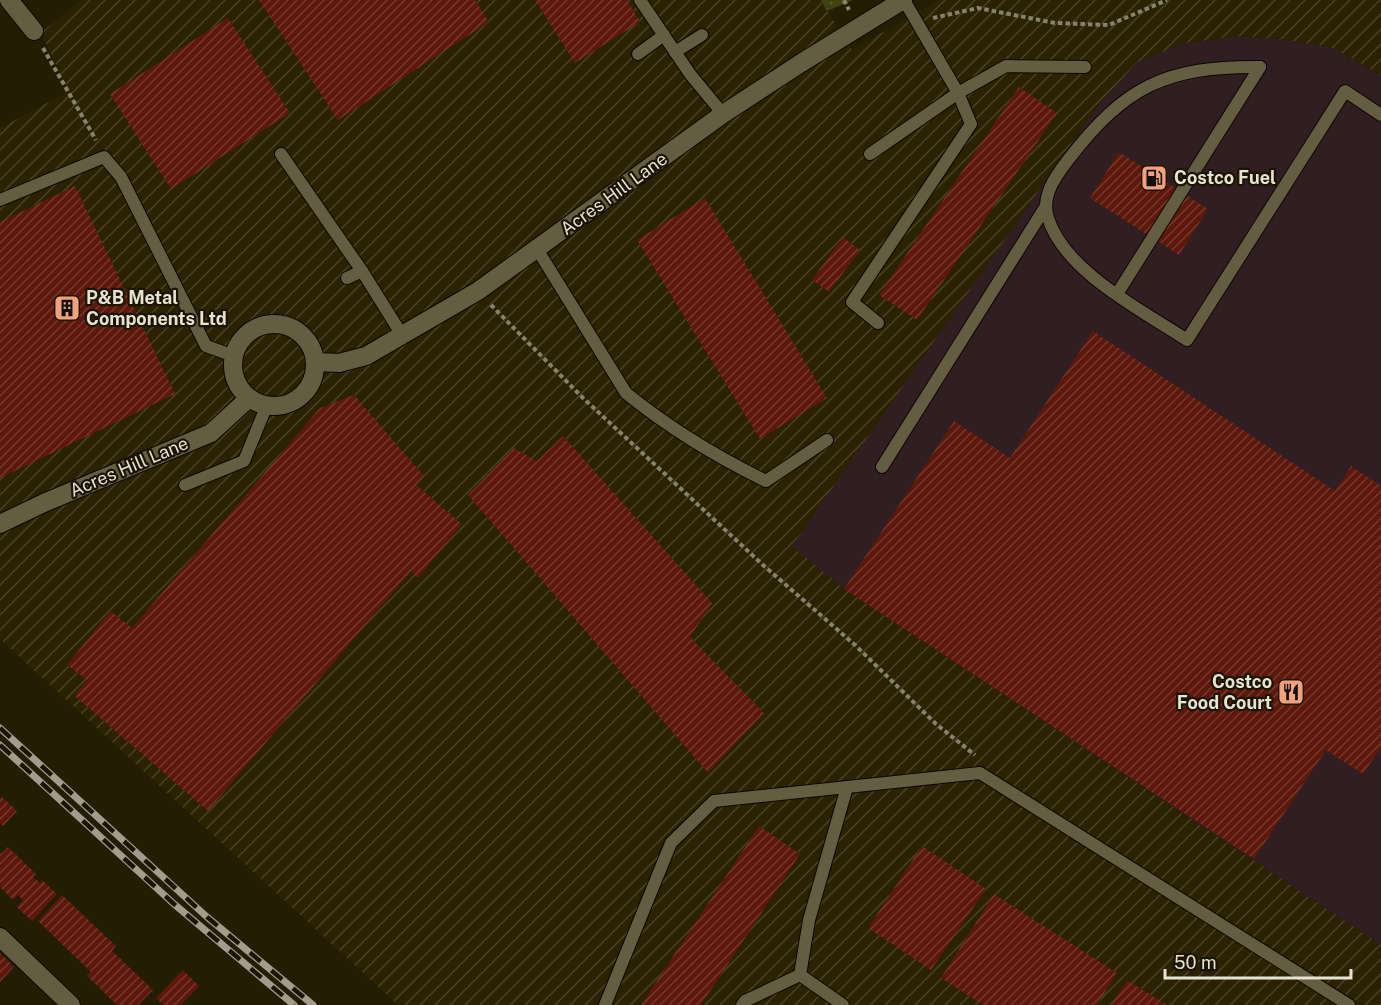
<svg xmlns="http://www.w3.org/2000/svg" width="1381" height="1005" viewBox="0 0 1381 1005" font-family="'Public Sans',sans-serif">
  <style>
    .commercial { fill: #311e23 }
    .industrial { fill: url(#industrial-furrows) }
    .grass { fill: url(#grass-dots) }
    .building { fill: url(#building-hatch) }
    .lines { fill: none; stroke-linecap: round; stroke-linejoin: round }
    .lane-casing { stroke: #0c0700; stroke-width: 14 }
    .street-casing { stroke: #0c0700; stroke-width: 20 }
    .path { stroke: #87826e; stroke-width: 4; stroke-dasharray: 4.5 3; stroke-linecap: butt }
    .lane { stroke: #645d42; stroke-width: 12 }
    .street { stroke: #645d42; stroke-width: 18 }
    .rail-casing { stroke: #a29d8b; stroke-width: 7 }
    .rail { stroke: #1a1400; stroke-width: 4.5; stroke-dasharray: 14; stroke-linecap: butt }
    .labels { text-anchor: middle; stroke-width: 4.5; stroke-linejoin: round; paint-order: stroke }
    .poi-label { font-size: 18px; font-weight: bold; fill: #e7e3d4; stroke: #1a1400; text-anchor: start }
    .street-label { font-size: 18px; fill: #e7e3d4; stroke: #1a1400 }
  </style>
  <defs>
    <pattern id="industrial-furrows" width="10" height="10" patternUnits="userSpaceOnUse" patternTransform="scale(1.5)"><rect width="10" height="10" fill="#2a2201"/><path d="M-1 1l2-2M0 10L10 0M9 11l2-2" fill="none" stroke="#494225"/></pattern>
    <pattern id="grass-dots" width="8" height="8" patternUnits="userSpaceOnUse" patternTransform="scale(1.5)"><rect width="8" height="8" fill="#3d4410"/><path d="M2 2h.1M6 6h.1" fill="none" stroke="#595f32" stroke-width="1.8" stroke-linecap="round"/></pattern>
    <pattern id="building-hatch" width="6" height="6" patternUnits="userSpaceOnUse" patternTransform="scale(1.5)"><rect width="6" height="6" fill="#5d180b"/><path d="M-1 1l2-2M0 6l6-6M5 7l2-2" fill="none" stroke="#74392e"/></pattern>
  </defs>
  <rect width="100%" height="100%" fill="#231d04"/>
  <polygon class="commercial" points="1240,36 1280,39 1331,47 1381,75 1381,945 844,589 791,546 1096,108 1137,62 1185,43"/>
  <polygon class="industrial" points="81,0 821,0 852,50 939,0 1381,0 1381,75 1331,47 1280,39 1240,36 1185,43 1137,62 1096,108 792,546 844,589 1381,945 1381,1005 398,1005 0,639 0,128 69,91 41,33"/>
  <polygon class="grass" points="821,0 853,0 827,11"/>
  <g class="building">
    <polygon points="259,0 475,0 489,22 338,120"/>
    <polygon points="535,0 627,0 640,22 575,63"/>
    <polygon points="228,18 290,113 171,189 110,94"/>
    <polygon points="1019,87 1057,113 917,320 879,295"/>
    <polygon points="1119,152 1208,209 1179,255 1090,198"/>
    <polygon points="75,186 175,394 0,478 0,222"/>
    <polygon points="705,198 827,398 760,439 637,240"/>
    <polygon points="843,237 860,250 829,292 812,280"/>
    <polygon points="1093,331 1335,491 1351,466 1381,486 1381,748 1363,774 1326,750 1254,859 844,589 954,421 1010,458"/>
    <polygon points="354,395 424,476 416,485 462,524 418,578 411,571 208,811 75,696 87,680 67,665 110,611 132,628 320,408"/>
    <polygon points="563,436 712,603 690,637 764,713 708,773 468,495 514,448 537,461"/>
    <polygon points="2,797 17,811 3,826 0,823 0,799"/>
    <polygon points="759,826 800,854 701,1005 641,1005"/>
    <polygon points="922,846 986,889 931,970 868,928"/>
    <polygon points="8,847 36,874 33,877 40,883 42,880 57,894 32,921 17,907 23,900 18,895 13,900 0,887 0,853 1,854"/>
    <polygon points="994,894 1117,973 1097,1005 983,1005 941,978"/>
    <polygon points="62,895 116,946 112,951 153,990 138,1005 117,1005 87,976 91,972 38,921"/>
    <polygon points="0,953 14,967 0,982"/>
    <polygon points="183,970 199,986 181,1005 163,1005 156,998"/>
    <polygon points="1127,980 1167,1005 1111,1005"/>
  </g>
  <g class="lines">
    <defs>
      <g id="lane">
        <polyline points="640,0 690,74 723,114"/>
        <polyline points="675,52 702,35"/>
        <polyline points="638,54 664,35"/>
        <path d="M1260 67C1166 66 1125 86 1068 160 1055 177 1041 196 1048 218 1065 272 1142 310 1187 340L1345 91 1381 115"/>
        <polyline points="281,154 362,271 402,335"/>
        <polyline points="870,154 958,93 904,0"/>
        <polyline points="0,200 104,157 121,177 206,346 234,356"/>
        <path d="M537 249 626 393C669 428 717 457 766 481L827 440"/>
        <polyline points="347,278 362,271"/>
        <polyline points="1117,294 1260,67"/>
        <polyline points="878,323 852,302 971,124 958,93 1006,66 1085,67"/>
        <polyline points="882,467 1046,206"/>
        <polyline points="185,485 244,461 267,405"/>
        <polyline points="605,1005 671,843 714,801 980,773 1349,1005"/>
        <polyline points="742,1005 745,1001 800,975"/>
        <polyline points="843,1005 800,975 809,920 847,787"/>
      </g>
      <g id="street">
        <polyline points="9,0 34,31"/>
        <circle cx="274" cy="365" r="41"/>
        <polyline points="315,362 339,363 366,356 478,291 723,114 801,63 903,0"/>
        <polyline points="0,524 46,502 211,433 249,398"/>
        <polyline points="0,937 71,1005"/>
      </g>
    </defs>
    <use href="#lane" class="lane-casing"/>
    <use href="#street" class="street-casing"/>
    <g class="path">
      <polyline points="844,0 849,10"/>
      <polyline points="933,18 978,8 1055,23 1109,25 1167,0"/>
      <polyline points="43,48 96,140"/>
      <polyline points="491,305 583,398 763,565 855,645 936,724 975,755"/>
    </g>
    <use href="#lane" class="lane"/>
    <use href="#street" class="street"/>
    <defs>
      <g id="rail">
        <polyline points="0,728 207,917 313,1005"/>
        <polyline points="0,745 174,904 294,1005"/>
      </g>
    </defs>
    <use href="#rail" class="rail-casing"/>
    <use href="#rail" class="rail"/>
  </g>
  <defs>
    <symbol id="fuel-square" viewBox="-11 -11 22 22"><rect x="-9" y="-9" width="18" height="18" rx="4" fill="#f1a17c" stroke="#1a1400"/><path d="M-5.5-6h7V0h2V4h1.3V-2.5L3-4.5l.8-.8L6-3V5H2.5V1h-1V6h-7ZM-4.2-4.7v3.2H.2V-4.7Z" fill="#111"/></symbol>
    <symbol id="building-square" viewBox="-11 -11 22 22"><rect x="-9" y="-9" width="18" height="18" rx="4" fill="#f1a17c" stroke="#1a1400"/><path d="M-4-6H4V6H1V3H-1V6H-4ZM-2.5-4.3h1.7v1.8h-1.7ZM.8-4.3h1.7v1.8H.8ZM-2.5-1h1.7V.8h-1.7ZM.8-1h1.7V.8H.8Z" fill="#111"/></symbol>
    <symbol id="restaurant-square" viewBox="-11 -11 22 22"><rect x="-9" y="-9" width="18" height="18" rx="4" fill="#f1a17c" stroke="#1a1400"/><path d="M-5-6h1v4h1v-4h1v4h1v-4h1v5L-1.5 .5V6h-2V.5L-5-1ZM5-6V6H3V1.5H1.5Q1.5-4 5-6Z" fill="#111"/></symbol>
  </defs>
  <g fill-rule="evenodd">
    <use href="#fuel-square" x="1139" y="163" width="30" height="30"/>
    <use href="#building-square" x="52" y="293" width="30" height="30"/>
    <use href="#restaurant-square" x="1276" y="677" width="30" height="30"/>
  </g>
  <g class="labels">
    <g class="poi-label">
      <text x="1174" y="184">Costco Fuel</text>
      <text x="86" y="304">P&amp;B Metal<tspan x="86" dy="21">Components Ltd</tspan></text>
      <text x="1272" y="688" text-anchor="end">Costco<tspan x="1272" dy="21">Food Court</tspan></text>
    </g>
    <g class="street-label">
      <text transform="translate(614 194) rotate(-36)" y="6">Acres Hill Lane</text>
      <text transform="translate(129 467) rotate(-23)" y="6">Acres Hill Lane</text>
    </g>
  </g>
  <path d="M1165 969v9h186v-9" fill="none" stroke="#e7e3d4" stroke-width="3"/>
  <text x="1174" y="969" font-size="18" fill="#e7e3d4" stroke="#1a1400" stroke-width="4.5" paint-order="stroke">50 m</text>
</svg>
